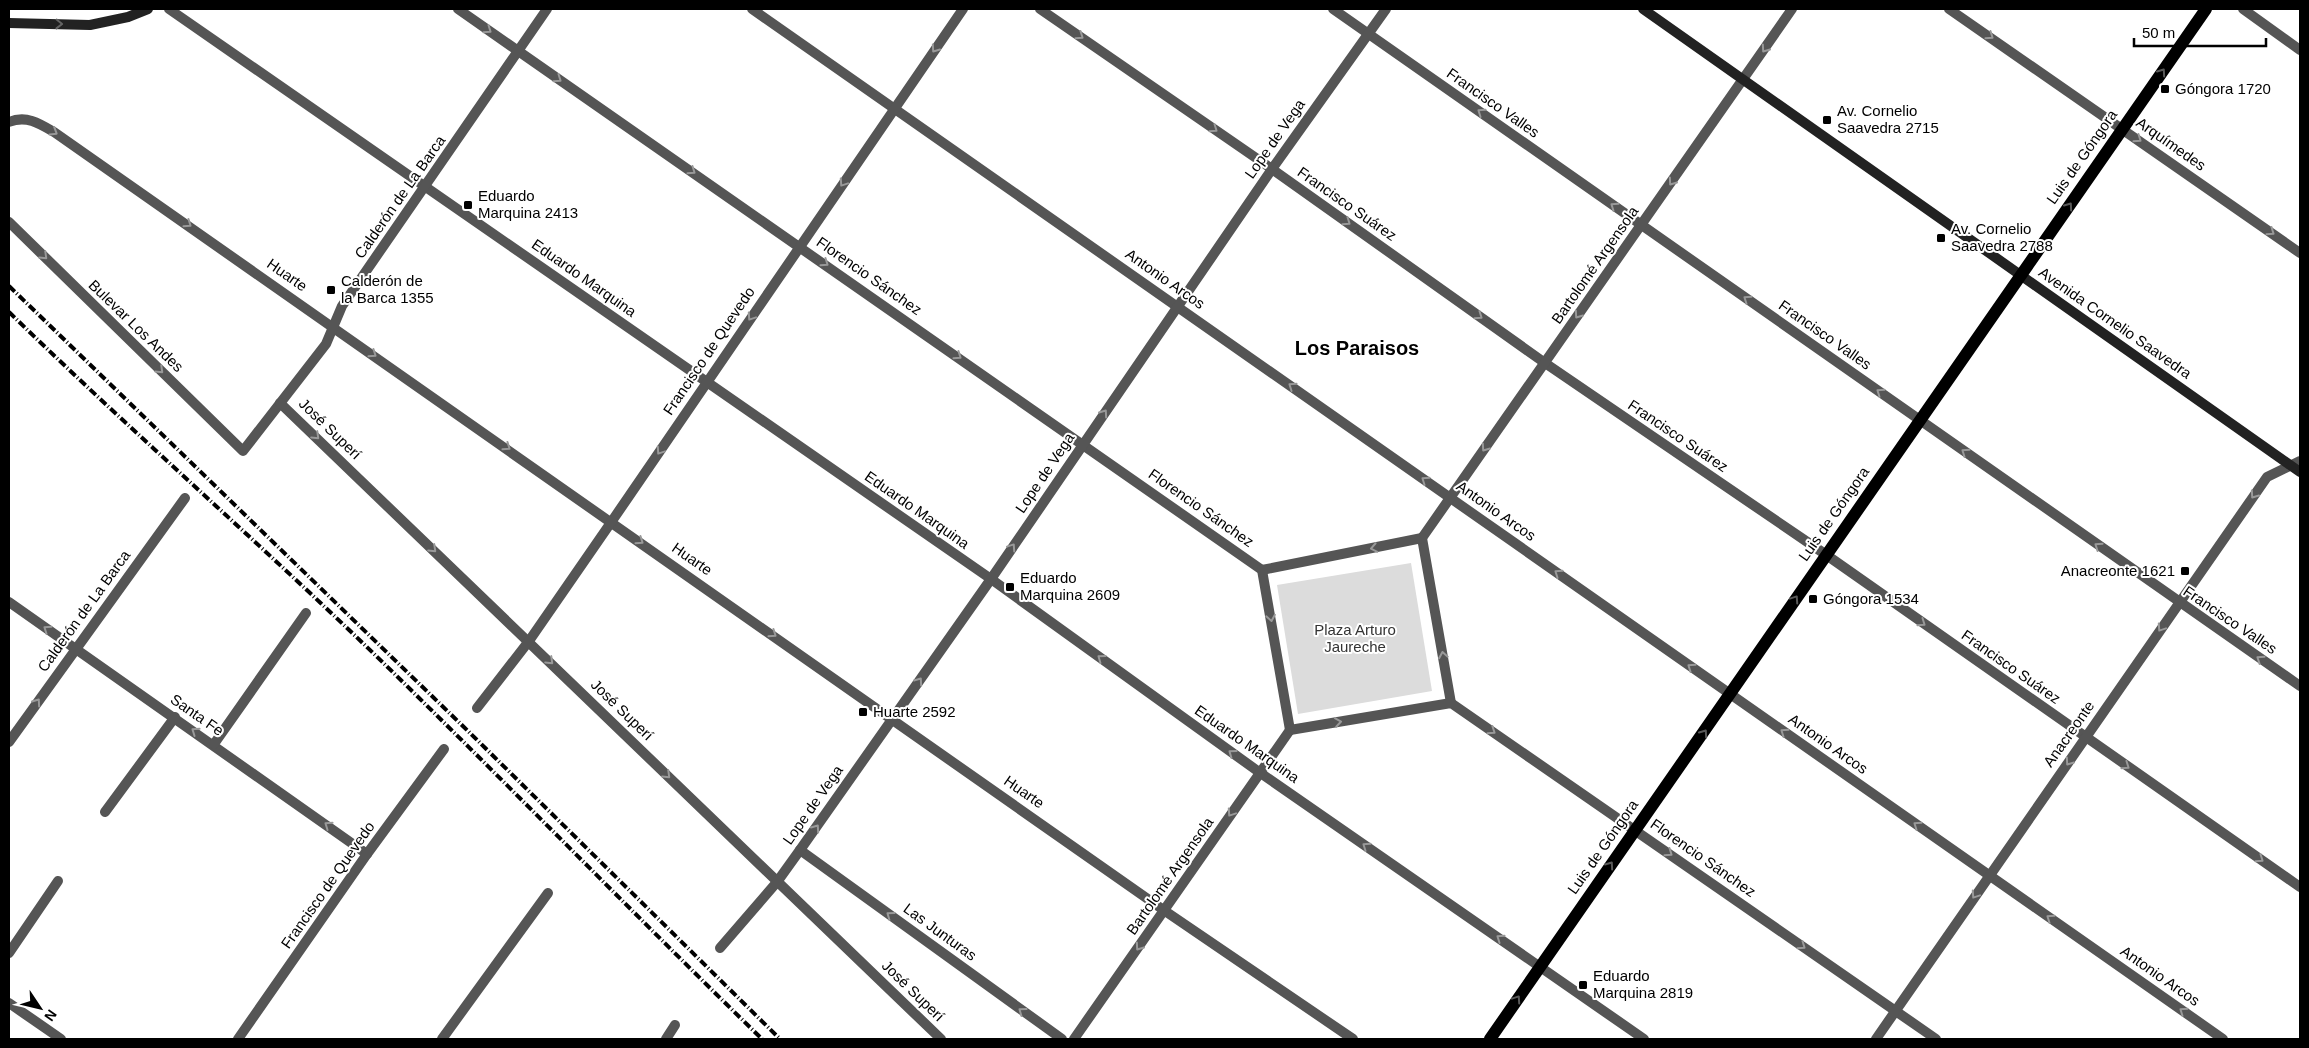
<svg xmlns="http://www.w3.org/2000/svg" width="2309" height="1048" viewBox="0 0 2309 1048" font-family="Arial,sans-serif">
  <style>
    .park { fill: #dcdcdc }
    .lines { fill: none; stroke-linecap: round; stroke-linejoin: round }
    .street { stroke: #555; stroke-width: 10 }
    .secondary { stroke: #222; stroke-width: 10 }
    .primary { stroke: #000; stroke-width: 12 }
    .rail { stroke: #000; stroke-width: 4; stroke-dasharray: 8 2.5 1 2.5; stroke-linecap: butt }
    .oneway { stroke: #646464 }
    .oneway2 { stroke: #999 }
    .oneway3 { stroke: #595959 }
    .poi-dot { fill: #000; stroke: #fff; stroke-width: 2 }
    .labels { text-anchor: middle; stroke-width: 4; stroke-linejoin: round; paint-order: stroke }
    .poi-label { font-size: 15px; fill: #000; stroke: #fff; text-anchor: start }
    .street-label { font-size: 15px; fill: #000; stroke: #fff }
    .park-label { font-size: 15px; fill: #333; stroke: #fff }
    .district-label { font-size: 20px; font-weight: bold; fill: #000; stroke: #fff }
  </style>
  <rect width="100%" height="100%" fill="#fff"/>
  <polygon class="park" points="1411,563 1432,691 1298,714 1277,585"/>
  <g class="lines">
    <g class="street">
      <polyline points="169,9 991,579 1259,772 1644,1039"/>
      <polyline points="458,9 1262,570 1290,730"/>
      <polyline points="752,9 2223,1039"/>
      <polyline points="1040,9 1272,169 1545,363 1825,554 2300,887"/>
      <polyline points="1333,9 2300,686"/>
      <polyline points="1949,9 2300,253"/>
      <polyline points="2243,9 2300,50"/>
      <path d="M9 122C26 115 39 123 54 132L1165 911 1353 1039"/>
      <polyline points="9,222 243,451 326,344 342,306 547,9"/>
      <polyline points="280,403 941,1039"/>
      <polyline points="1422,538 1792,9"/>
      <polyline points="1422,538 1451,703"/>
      <polyline points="1262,570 1422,538"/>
      <polyline points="9,602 367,854"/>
      <polyline points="477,708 529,641 612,521 963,9"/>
      <polyline points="1290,730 1451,703 1936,1039"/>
      <polyline points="9,742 185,498"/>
      <polyline points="214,744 306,613"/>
      <polyline points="105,812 175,717"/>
      <polyline points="800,850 1062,1039"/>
      <polyline points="720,948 777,882 800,850 991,579 1272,169 1386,9"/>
      <polyline points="9,953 58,881"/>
      <polyline points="9,1003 61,1039"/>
      <polyline points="238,1039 367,854 444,749"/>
      <polyline points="442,1039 548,893"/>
      <polyline points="666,1039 675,1025"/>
      <polyline points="1074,1039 1290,730"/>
      <polyline points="1876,1039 2267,477 2300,461"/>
    </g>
    <g class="secondary">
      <polyline points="1643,9 2300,472"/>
      <polyline points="9,23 90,25 128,17 148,9"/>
    </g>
    <polyline class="primary" points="1490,1039 2206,9"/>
    <g class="rail">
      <polyline points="9,286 469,732 780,1039"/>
      <path d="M9 312C142 442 283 563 415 694 531 808 645 925 762 1039"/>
    </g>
  </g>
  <defs><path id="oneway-chevron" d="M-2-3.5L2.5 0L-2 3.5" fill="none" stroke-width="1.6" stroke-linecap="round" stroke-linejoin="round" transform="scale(1.25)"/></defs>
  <use class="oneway" href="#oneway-chevron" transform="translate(59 24) rotate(1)"/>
  <g class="oneway2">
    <use href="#oneway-chevron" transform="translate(488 30) rotate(35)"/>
    <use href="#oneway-chevron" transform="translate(1080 36) rotate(35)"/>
    <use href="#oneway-chevron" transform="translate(1990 36) rotate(35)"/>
    <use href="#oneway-chevron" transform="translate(935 49) rotate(125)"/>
    <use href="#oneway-chevron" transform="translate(1765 49) rotate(125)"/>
    <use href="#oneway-chevron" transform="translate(558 79) rotate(35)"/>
    <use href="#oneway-chevron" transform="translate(1481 112) rotate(-145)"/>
    <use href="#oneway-chevron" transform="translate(1214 129) rotate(35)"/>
    <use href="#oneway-chevron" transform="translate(54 132) rotate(32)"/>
    <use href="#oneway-chevron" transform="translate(2138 139) rotate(35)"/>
    <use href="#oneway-chevron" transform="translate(692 171) rotate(35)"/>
    <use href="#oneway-chevron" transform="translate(1672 182) rotate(125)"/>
    <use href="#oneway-chevron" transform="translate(843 183) rotate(124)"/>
    <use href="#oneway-chevron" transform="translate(1614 206) rotate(-145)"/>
    <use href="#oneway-chevron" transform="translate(1347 222) rotate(35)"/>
    <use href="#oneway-chevron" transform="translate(188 224) rotate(35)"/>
    <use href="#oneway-chevron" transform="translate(2271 232) rotate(35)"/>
    <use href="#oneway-chevron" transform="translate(44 256) rotate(44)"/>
    <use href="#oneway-chevron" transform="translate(825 263) rotate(35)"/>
    <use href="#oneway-chevron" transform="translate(1747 299) rotate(-145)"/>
    <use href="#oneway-chevron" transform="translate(1578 315) rotate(125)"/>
    <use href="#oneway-chevron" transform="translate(1479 316) rotate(35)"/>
    <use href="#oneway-chevron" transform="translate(751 317) rotate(124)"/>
    <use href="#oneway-chevron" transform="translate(373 354) rotate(35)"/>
    <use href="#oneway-chevron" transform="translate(958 356) rotate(35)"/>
    <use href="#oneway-chevron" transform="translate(160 370) rotate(44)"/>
    <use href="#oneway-chevron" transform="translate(1292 386) rotate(-145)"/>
    <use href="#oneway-chevron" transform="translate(1880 392) rotate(-145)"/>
    <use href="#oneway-chevron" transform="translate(1104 413) rotate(-55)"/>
    <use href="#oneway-chevron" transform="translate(316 436) rotate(44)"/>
    <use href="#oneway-chevron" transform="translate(507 447) rotate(35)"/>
    <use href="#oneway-chevron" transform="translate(1485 448) rotate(125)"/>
    <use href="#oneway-chevron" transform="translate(660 451) rotate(124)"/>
    <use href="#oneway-chevron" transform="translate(1965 452) rotate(-145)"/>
    <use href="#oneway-chevron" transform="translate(1425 480) rotate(-145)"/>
    <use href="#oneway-chevron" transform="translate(2254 495) rotate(125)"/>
    <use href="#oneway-chevron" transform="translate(640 541) rotate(35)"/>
    <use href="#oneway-chevron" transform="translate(2098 546) rotate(-145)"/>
    <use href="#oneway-chevron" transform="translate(1012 547) rotate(-56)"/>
    <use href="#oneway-chevron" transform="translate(1374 548) rotate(169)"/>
    <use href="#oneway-chevron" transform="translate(433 549) rotate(44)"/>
    <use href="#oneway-chevron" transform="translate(1558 573) rotate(-145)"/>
    <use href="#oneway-chevron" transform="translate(1271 618) rotate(80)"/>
    <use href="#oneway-chevron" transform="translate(1922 623) rotate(35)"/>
    <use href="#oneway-chevron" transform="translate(2161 628) rotate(124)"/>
    <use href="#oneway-chevron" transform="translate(47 629) rotate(-145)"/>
    <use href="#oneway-chevron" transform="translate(773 634) rotate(35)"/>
    <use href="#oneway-chevron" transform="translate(1443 655) rotate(-100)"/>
    <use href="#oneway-chevron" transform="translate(1101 658) rotate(-144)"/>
    <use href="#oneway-chevron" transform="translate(2260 659) rotate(-146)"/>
    <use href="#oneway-chevron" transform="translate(550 661) rotate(44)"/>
    <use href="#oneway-chevron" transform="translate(1691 667) rotate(-145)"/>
    <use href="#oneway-chevron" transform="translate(919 681) rotate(-55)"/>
    <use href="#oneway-chevron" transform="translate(37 702) rotate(-55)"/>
    <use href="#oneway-chevron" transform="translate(1338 722) rotate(-9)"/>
    <use href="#oneway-chevron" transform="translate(195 731) rotate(-145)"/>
    <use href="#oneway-chevron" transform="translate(1492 731) rotate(34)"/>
    <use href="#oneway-chevron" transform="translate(1784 732) rotate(-145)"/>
    <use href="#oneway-chevron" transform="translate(1232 753) rotate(-144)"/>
    <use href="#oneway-chevron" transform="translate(2069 762) rotate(125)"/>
    <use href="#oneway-chevron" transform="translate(2126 766) rotate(35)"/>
    <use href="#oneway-chevron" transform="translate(667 775) rotate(44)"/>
    <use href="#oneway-chevron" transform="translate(1231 813) rotate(124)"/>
    <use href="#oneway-chevron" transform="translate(328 825) rotate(-145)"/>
    <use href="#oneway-chevron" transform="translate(1917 825) rotate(-145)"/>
    <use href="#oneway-chevron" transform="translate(816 828) rotate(-55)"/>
    <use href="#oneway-chevron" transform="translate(1366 846) rotate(-145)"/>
    <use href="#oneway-chevron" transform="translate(1669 853) rotate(35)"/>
    <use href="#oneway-chevron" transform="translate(2260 859) rotate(35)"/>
    <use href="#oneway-chevron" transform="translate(1975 895) rotate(124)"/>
    <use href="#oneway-chevron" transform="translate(890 915) rotate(-144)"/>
    <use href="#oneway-chevron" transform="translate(2050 918) rotate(-145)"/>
    <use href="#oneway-chevron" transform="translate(1500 938) rotate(-145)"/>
    <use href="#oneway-chevron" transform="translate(1802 946) rotate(35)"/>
    <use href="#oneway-chevron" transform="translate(1139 947) rotate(125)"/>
    <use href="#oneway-chevron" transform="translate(1022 1011) rotate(-144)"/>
    <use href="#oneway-chevron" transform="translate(2183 1011) rotate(-145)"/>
  </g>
  <g class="oneway3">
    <use href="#oneway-chevron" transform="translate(2162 72) rotate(-55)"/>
    <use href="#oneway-chevron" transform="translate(2069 206) rotate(-55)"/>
    <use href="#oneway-chevron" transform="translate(1795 599) rotate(-56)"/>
    <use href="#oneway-chevron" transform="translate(1704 733) rotate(-55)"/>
    <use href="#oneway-chevron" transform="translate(1610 865) rotate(-55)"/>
    <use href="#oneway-chevron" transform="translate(1517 999) rotate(-56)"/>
  </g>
  <g class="poi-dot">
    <rect x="2160" y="84" width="10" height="10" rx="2.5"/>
    <rect x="1822" y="115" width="10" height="10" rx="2.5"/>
    <rect x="463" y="200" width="10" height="10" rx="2.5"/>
    <rect x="1936" y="233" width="10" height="10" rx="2.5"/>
    <rect x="326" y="285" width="10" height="10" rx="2.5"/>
    <rect x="2180" y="566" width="10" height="10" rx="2.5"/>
    <rect x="1005" y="582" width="10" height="10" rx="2.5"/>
    <rect x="1808" y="594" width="10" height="10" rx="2.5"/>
    <rect x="858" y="707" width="10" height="10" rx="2.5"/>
    <rect x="1578" y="980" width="10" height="10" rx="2.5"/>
  </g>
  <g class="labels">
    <g class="poi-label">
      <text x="2175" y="94">Góngora 1720</text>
      <text x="1837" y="116">Av. Cornelio<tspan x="1837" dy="17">Saavedra 2715</tspan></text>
      <text x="478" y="201">Eduardo<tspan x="478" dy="17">Marquina 2413</tspan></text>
      <text x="1951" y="234">Av. Cornelio<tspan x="1951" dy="17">Saavedra 2788</tspan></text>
      <text x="341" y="286">Calderón de<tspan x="341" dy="17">la Barca 1355</tspan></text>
      <text x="2175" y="576" text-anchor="end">Anacreonte 1621</text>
      <text x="1020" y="583">Eduardo<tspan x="1020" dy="17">Marquina 2609</tspan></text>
      <text x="1823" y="604">Góngora 1534</text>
      <text x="873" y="717">Huarte 2592</text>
      <text x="1593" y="981">Eduardo<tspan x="1593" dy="17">Marquina 2819</tspan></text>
    </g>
    <g class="street-label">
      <text transform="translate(1493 103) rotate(35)" y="5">Francisco Valles</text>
      <text transform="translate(1275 139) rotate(-55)" y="5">Lope de Vega</text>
      <text transform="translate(2171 144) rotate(35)" y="5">Arquímedes</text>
      <text transform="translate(2082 157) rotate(-55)" y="5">Luis de Góngora</text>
      <text transform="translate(400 197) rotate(-55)" y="5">Calderón de La Barca</text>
      <text transform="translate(1347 204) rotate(35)" y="5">Francisco Suárez</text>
      <text transform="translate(1595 265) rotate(-55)" y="5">Bartolomé Argensola</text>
      <text transform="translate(287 275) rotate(35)" y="5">Huarte</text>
      <text transform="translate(869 276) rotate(35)" y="5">Florencio Sánchez</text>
      <text transform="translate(584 278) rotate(35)" y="5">Eduardo Marquina</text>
      <text transform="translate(1165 279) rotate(35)" y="5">Antonio Arcos</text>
      <text transform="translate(2115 323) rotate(35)" y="5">Avenida Cornelio Saavedra</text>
      <text transform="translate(136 326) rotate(44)" y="5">Bulevar Los Andes</text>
      <text transform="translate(1825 335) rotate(35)" y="5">Francisco Valles</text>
      <text transform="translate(709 351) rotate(-56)" y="5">Francisco de Quevedo</text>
      <text transform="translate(330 429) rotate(44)" y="5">José Superí</text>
      <text transform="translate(1678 436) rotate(34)" y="5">Francisco Suárez</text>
      <text transform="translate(1045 473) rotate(-56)" y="5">Lope de Vega</text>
      <text transform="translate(1201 508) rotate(35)" y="5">Florencio Sánchez</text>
      <text transform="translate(917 510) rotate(35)" y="5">Eduardo Marquina</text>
      <text transform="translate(1496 511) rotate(35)" y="5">Antonio Arcos</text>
      <text transform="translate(1834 514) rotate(-55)" y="5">Luis de Góngora</text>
      <text transform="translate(692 559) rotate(35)" y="5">Huarte</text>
      <text transform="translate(84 611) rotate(-54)" y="5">Calderón de La Barca</text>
      <text transform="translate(2230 620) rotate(34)" y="5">Francisco Valles</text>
      <text transform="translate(2011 667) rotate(35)" y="5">Francisco Suárez</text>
      <text transform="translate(622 710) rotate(44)" y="5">José Superí</text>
      <text transform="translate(197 715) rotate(35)" y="5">Santa Fe</text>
      <text transform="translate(2069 734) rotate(-55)" y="5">Anacreonte</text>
      <text transform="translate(1247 744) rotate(35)" y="5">Eduardo Marquina</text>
      <text transform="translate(1828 744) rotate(35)" y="5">Antonio Arcos</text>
      <text transform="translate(1024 792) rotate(35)" y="5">Huarte</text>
      <text transform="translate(813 805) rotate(-55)" y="5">Lope de Vega</text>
      <text transform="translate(1603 847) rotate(-55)" y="5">Luis de Góngora</text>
      <text transform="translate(1703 858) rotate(35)" y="5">Florencio Sánchez</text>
      <text transform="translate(1170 876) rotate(-55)" y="5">Bartolomé Argensola</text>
      <text transform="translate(328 885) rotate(-55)" y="5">Francisco de Quevedo</text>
      <text transform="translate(940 932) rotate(36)" y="5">Las Junturas</text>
      <text transform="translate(2160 976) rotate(35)" y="5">Antonio Arcos</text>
      <text transform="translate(913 991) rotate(44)" y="5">José Superí</text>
    </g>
    <g class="park-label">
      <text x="1355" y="635">Plaza Arturo<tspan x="1355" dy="17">Jaureche</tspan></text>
    </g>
    <g class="district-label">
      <text x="1357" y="355">Los Paraisos</text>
    </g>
  </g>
  <rect width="2309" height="1048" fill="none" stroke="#000000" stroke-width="20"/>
  <g transform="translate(40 1008) rotate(125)" stroke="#ffffff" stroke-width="4" paint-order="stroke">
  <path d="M0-4L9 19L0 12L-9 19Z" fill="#000000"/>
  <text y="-8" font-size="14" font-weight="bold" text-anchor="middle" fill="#000000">N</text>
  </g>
  <path d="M2134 38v8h132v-8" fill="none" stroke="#000000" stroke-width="2.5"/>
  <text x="2142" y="38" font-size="15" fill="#000000" stroke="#ffffff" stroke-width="4" paint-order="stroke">50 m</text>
</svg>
